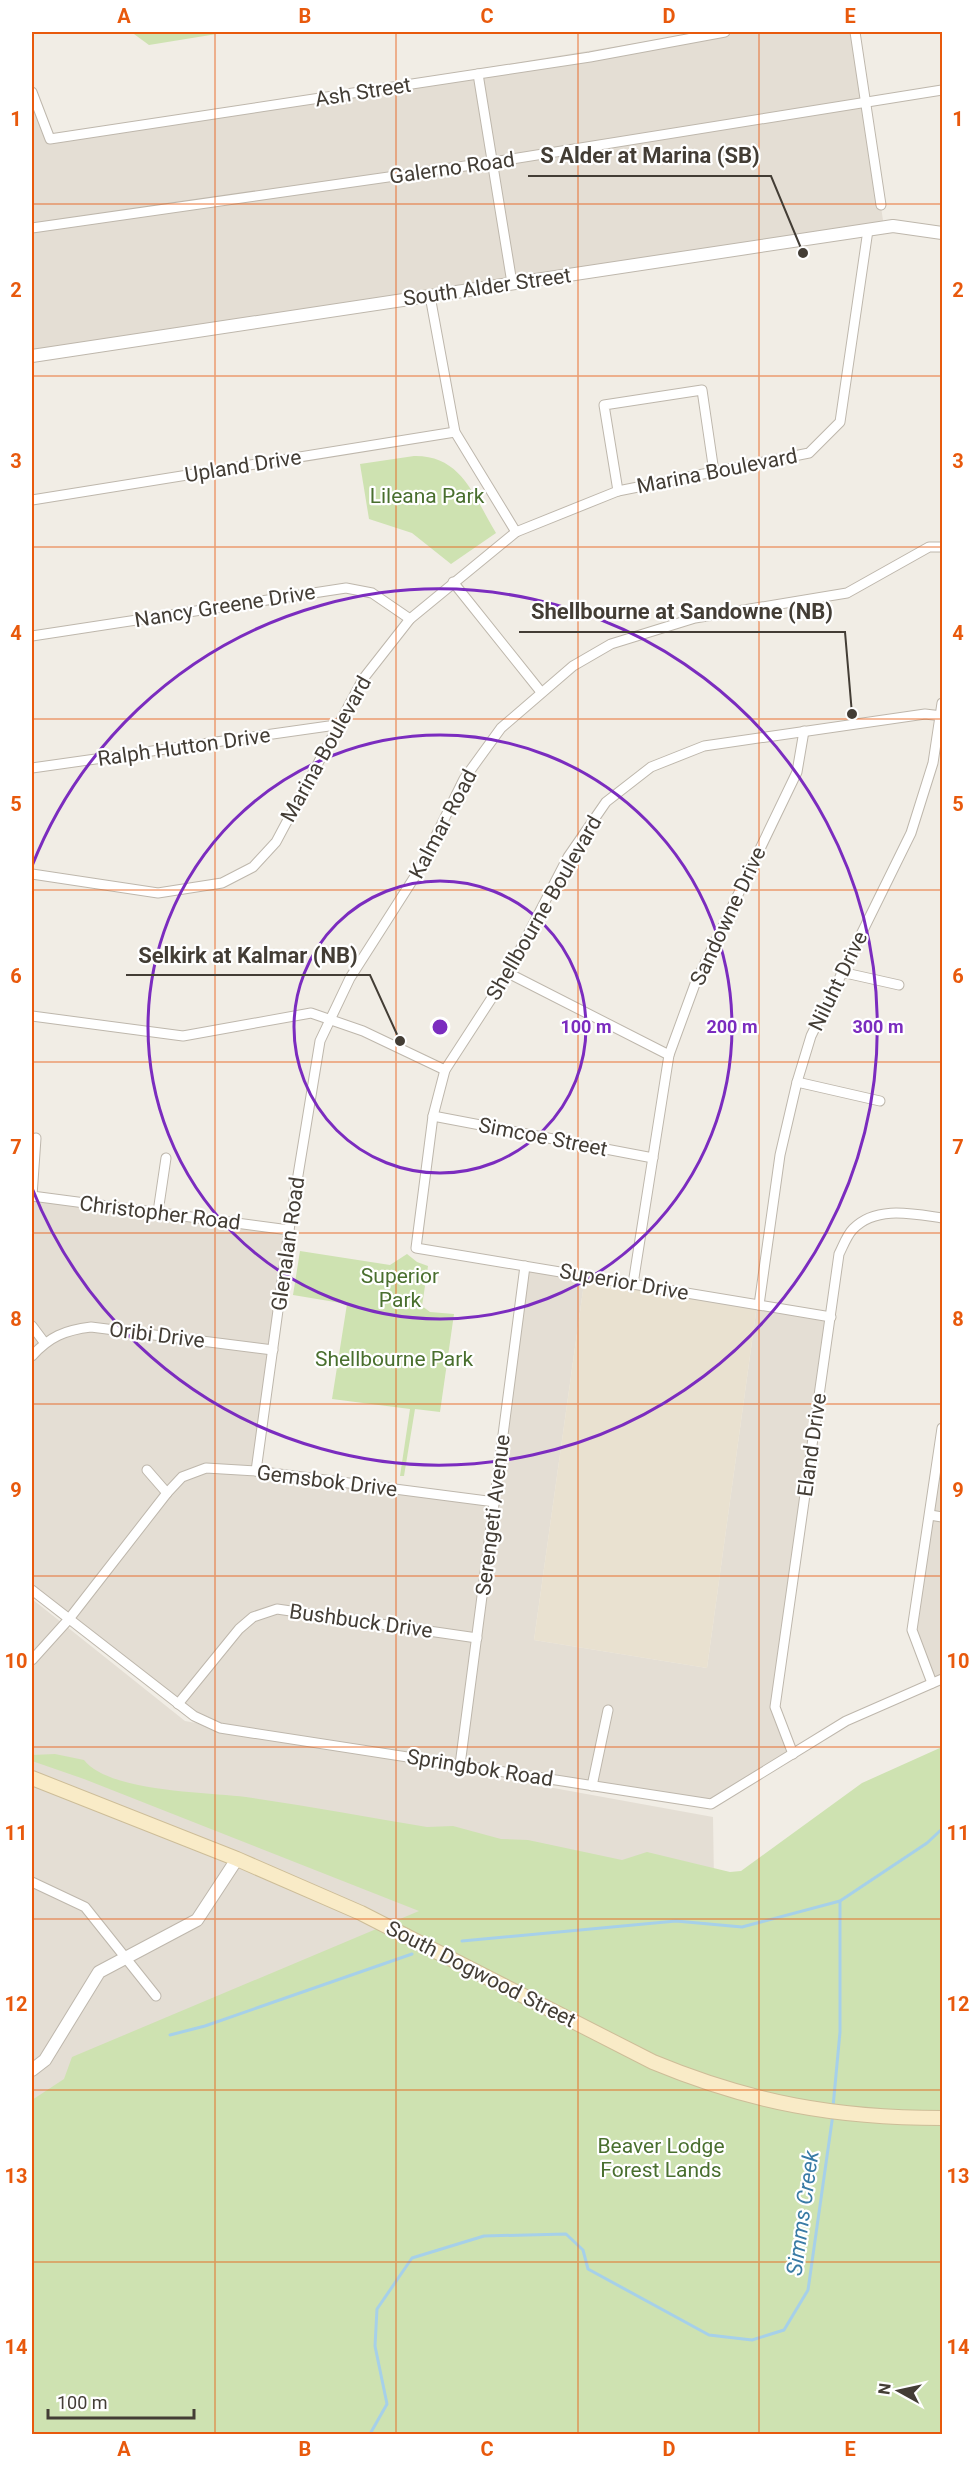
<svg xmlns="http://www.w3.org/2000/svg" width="974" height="2466" viewBox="0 0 974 2466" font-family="Roboto,sans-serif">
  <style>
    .residential { fill: #e4ded4 }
    .education { fill: #e9e1d0 }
    .green { fill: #cee2b1 }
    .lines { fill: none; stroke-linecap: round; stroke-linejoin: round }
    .stream { stroke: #a6d0e9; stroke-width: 3 }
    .minor-casing { stroke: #beb7ac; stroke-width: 11 }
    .tertiary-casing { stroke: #beb7ac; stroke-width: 14 }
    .secondary-casing { stroke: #cdbd98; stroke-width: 16 }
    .minor { stroke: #fff; stroke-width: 9 }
    .tertiary { stroke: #fff; stroke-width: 12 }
    .secondary { stroke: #f9ebc7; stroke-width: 14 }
    .grid { fill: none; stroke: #e8590c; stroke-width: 1.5; stroke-opacity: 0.55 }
    .ring { fill: none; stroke: #7b2cbf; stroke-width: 3 }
    .labels { text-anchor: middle; stroke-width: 4.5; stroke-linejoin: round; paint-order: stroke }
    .street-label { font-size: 21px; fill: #433d35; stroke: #fff }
    .park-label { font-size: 21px; fill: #496f2e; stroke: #fff }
    .water-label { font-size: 22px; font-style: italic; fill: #397ba5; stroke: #fff }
    .centre { fill: #7b2cbf; stroke: #fff; stroke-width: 3 }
    .ring-label { font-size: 18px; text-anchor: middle; font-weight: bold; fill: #7b2cbf; stroke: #fff; stroke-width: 4.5; stroke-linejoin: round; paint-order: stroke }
    .leader { fill: none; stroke: #433d35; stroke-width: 2 }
    .callout-dot { fill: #433d35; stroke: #fff; stroke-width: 2 }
    .callout-label { font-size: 22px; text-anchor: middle; font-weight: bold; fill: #433d35; stroke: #fff; stroke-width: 4.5; stroke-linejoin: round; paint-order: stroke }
    .neatline { fill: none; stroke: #e8590c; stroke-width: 2 }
    .grid-label { font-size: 20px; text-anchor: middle; font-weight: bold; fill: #e8590c }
  </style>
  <rect width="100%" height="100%" fill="#f1ede5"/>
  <g class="residential">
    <polygon points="704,32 855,32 884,227 32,358 32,92 50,139"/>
    <polygon points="32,1196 288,1230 256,1471 206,1468 183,1479 207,1471 493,1504 526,1266 585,1276 534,1640 707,1668 757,1305 831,1317 774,1706 793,1754 711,1804 220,1726 195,1714 32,1590"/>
    <polygon points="942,1429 942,1678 933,1683 912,1630"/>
    <polygon points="32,1599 185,1721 713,1817 714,1882 32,2121"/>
  </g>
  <polygon class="education" points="585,1276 757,1305 707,1668 534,1640"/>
  <g class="green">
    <polygon points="91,32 229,32 149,45 134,34"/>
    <path d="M414 456C462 455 474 497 496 533L451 564 412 533 369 519 360 464Z"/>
    <polygon points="300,1251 390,1265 407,1254 417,1262 428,1266 422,1306 430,1312 454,1314 440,1412 415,1409 404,1476 400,1476 410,1409 332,1399 347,1304 293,1295"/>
    <path d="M942 1747V2434H32V2100L64 2079 72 2057 419 1911 84 1779 32 1761V1755L55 1754 84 1760C109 1792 206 1792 246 1797 307 1806 367 1817 427 1827L453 1826 501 1839 528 1840 622 1860 647 1852 730 1872 741 1871 862 1783Z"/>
  </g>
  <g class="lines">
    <g class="stream">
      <polyline points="462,1941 676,1921 742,1927 840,1901 927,1843 942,1829"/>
      <polyline points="170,2035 205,2026 412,1954"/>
      <polyline points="833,2107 840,2032 840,1901"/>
      <polyline points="370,2434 387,2404 375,2346 377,2309 412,2258 484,2236 566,2234 583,2250 588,2269 709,2335 752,2340 784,2330 808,2290 833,2114"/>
    </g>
    <defs>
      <g id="minor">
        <polyline points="855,32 881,205"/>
        <polyline points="478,74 512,283"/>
        <polyline points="32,92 50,139 590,57 725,32"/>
        <polyline points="32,228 493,162 942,90"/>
        <polyline points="430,296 455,432 516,532"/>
        <polyline points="618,491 604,405 702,390 714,472"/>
        <polyline points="32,500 455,432"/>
        <polyline points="453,582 541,692"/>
        <polyline points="32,636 346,588 372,593 410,619"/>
        <polyline points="32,768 336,725"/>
        <polyline points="32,874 158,893 222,883 253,867 276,842 363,679 410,619 516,532 618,491 809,453 840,422 868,230"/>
        <polyline points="841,972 899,985"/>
        <polyline points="508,973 669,1055"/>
        <polyline points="32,1016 183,1036 311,1013 363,1031 445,1070"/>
        <polyline points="797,1082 880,1101"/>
        <polyline points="433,1116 653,1158"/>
        <polyline points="32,1196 289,1230"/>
        <polyline points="32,1196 36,1138"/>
        <polyline points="158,1212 166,1158"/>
        <polyline points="633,1284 669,1055 695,984 797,772 804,731"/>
        <polyline points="759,1305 780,1155 797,1082 811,1036 911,833 933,763 942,703"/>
        <polyline points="831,1317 416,1248 433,1116 445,1070 508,973 568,857 606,802 651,767 704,746 925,714 942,716"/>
        <polyline points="32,1326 44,1342"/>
        <path d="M32 1356C49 1337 65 1330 91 1327L273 1350"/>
        <polyline points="147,1470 167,1493"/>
        <polyline points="256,1471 289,1230 320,1041 350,978 419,870 464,779 501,728 573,666 611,644 695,618 847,593 929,547 942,547"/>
        <polyline points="930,1515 942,1517"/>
        <polyline points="32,1590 194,1716 220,1728 711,1804 846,1721 942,1679"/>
        <polyline points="32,1660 69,1619 167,1493 182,1477 206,1468 256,1471 495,1502"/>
        <polyline points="932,1683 912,1630 942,1428"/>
        <polyline points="178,1704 239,1629 253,1617 277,1609 477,1638"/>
        <path d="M793 1754 775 1707 839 1254C843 1246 847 1235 853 1229 876 1205 914 1214 942 1218"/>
        <polyline points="460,1765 525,1266"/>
        <polyline points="592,1786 608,1710"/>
        <polyline points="32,1882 85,1907 156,1996"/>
      </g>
      <g id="tertiary">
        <polyline points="32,356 893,226 942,233"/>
        <polyline points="32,2070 45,2060 99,1972 197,1920 237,1859"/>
      </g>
      <path id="secondary" d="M32 1778 237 1859 361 1913 653 2062C752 2103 836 2118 942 2118"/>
    </defs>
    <use href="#minor" class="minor-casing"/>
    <use href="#tertiary" class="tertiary-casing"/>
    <use href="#secondary" class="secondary-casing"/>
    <use href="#minor" class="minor"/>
    <use href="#tertiary" class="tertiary"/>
    <use href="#secondary" class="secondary"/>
  </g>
  <path class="grid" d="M215 32V2434M396 32V2434M578 32V2434M759 32V2434M32 204H942M32 376H942M32 547H942M32 719H942M32 890H942M32 1062H942M32 1233H942M32 1404H942M32 1576H942M32 1747H942M32 1919H942M32 2090H942M32 2262H942"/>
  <g class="ring">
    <circle cx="440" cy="1027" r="146"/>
    <circle cx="440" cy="1027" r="292"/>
    <path d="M32 866A438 438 0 1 1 32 1188"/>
  </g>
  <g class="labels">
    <g class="street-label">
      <text transform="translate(363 92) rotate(-9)" y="7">Ash Street</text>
      <text transform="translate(452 168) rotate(-8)" y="7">Galerno Road</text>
      <text transform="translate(487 287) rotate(-8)" y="7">South Alder Street</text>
      <text transform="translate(243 466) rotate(-9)" y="7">Upland Drive</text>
      <text transform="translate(717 471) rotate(-11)" y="7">Marina Boulevard</text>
      <text transform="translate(225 606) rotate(-9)" y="7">Nancy Greene Drive</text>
      <text transform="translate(184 747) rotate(-8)" y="7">Ralph Hutton Drive</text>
      <text transform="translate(326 749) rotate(-61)" y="7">Marina Boulevard</text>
      <text transform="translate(443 824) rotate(-62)" y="7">Kalmar Road</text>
      <text transform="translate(544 908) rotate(-60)" y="7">Shellbourne Boulevard</text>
      <text transform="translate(728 916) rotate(-65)" y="7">Sandowne Drive</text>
      <text transform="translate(838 981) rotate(-64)" y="7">Niluht Drive</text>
      <text transform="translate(543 1137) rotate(11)" y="7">Simcoe Street</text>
      <text transform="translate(160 1213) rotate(7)" y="7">Christopher Road</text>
      <text transform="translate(288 1244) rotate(-82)" y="7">Glenalan Road</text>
      <text transform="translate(624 1282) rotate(10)" y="7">Superior Drive</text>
      <text transform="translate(157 1335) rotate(7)" y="7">Oribi Drive</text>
      <text transform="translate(812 1445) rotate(-82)" y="7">Eland Drive</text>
      <text transform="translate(327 1481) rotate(7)" y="7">Gemsbok Drive</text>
      <text transform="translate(493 1515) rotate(-83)" y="7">Serengeti Avenue</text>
      <text transform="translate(361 1621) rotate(8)" y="7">Bushbuck Drive</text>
      <text transform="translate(480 1768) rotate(9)" y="7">Springbok Road</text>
      <text transform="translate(481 1974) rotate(27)" y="7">South Dogwood Street</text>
    </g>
    <g class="park-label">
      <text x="427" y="503">Lileana Park</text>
      <text x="400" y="1283">Superior<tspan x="400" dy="24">Park</tspan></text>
      <text x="394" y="1366">Shellbourne Park</text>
      <text x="661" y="2153">Beaver Lodge<tspan x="661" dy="24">Forest Lands</tspan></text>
    </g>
    <g class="water-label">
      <text transform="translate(802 2213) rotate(-82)" y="8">Simms Creek</text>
    </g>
  </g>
  <circle cx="440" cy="1027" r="9" class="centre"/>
  <g class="ring-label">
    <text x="586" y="1033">100 m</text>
    <text x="732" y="1033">200 m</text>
    <text x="878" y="1033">300 m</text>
  </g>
  <path class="leader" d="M803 253L771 176H528M852 714L845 632H519M400 1041L370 975H126"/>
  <g class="callout-dot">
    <circle cx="803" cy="253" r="6"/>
    <circle cx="852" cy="714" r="6"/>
    <circle cx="400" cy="1041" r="6"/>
  </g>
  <g class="callout-label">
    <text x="650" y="163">S Alder at Marina (SB)</text>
    <text x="682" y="619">Shellbourne at Sandowne (NB)</text>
    <text x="248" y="963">Selkirk at Kalmar (NB)</text>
  </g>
  <rect width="974" height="2466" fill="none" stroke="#ffffff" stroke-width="66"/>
  <g transform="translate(899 2391) rotate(278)" stroke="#ffffff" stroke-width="4.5" paint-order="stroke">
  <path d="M0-4.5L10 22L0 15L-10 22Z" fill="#433d35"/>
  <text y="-9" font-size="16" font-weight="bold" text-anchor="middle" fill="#433d35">N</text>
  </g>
  <path d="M48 2409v9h146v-9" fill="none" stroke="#433d35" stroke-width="3"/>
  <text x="57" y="2409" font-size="18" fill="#433d35" stroke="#ffffff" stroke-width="4.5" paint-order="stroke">100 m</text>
  <rect x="33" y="33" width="908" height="2400" class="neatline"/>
  <g class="grid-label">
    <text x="124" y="23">A</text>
    <text x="305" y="23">B</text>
    <text x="487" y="23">C</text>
    <text x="669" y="23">D</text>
    <text x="850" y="23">E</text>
    <text x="16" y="126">1</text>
    <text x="958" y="126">1</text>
    <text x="16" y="297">2</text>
    <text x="958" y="297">2</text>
    <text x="16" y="468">3</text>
    <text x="958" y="468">3</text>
    <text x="16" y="640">4</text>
    <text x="958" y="640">4</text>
    <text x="16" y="811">5</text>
    <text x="958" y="811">5</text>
    <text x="16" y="983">6</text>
    <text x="958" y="983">6</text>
    <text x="16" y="1154">7</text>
    <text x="958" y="1154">7</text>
    <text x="16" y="1326">8</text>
    <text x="958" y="1326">8</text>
    <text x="16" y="1497">9</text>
    <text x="958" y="1497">9</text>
    <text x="16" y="1668">10</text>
    <text x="958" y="1668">10</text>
    <text x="16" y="1840">11</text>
    <text x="958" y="1840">11</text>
    <text x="16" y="2011">12</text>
    <text x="958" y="2011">12</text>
    <text x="16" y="2183">13</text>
    <text x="958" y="2183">13</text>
    <text x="16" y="2354">14</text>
    <text x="958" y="2354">14</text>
    <text x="124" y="2456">A</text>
    <text x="305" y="2456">B</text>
    <text x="487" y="2456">C</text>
    <text x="669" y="2456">D</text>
    <text x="850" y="2456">E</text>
  </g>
</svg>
